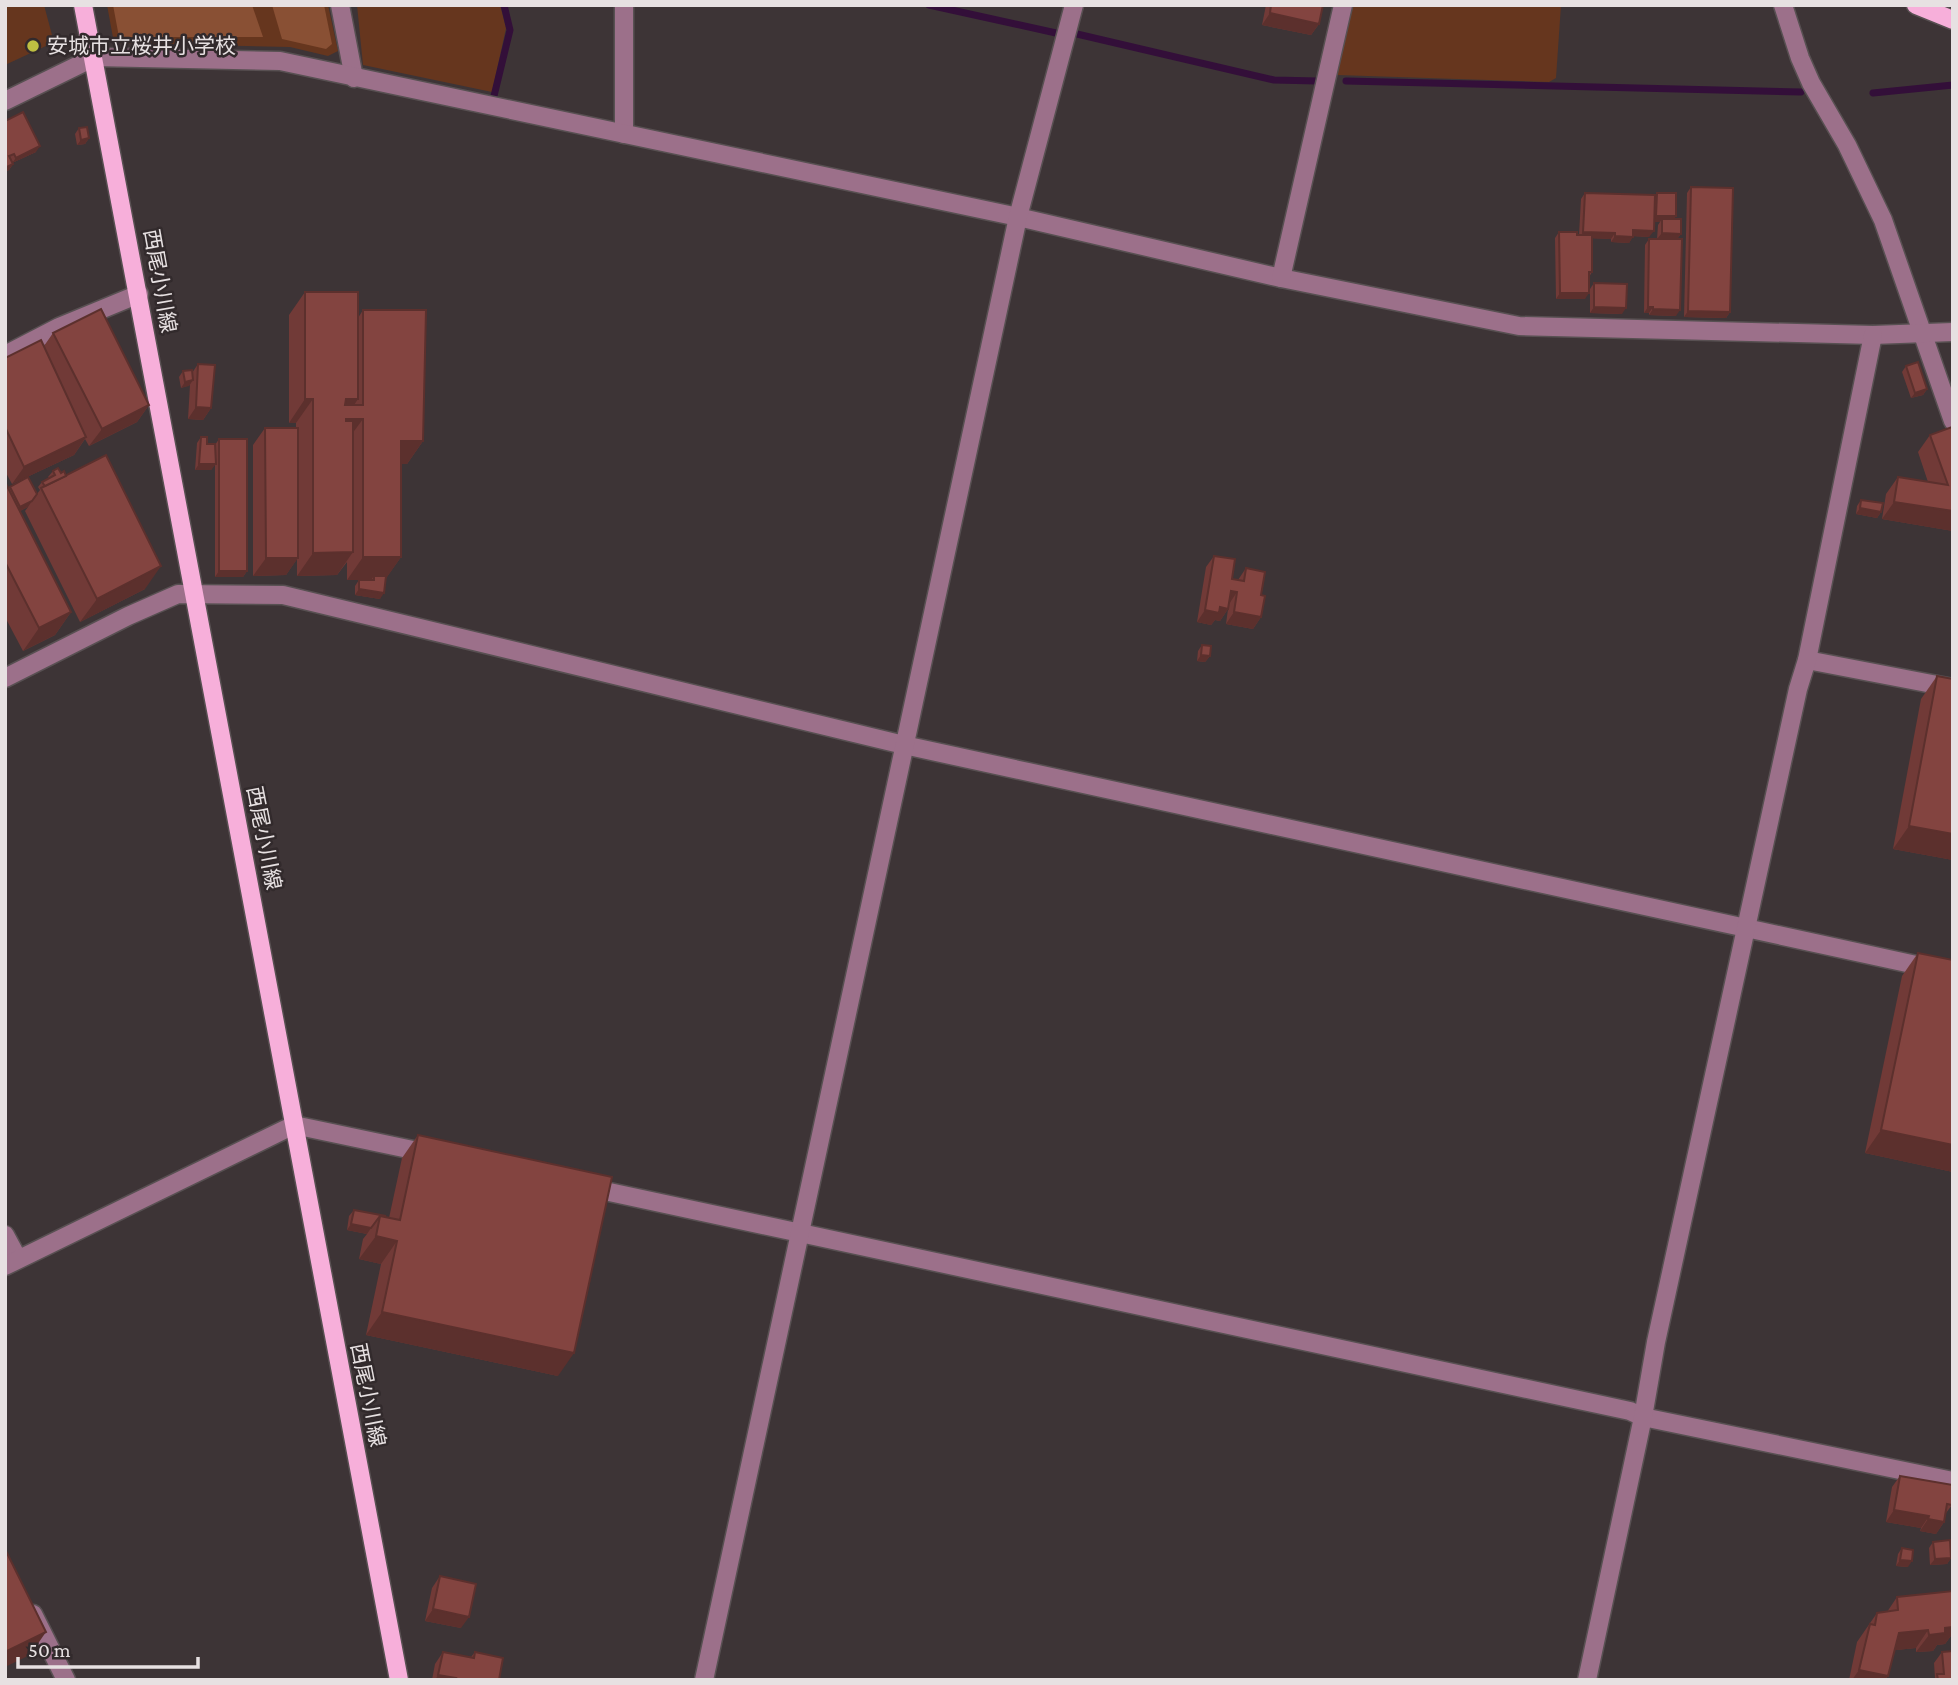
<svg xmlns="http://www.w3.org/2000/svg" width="1958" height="1685" viewBox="0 0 1958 1685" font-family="'Crimson Pro','Noto Sans JP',serif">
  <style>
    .green { fill: #66361e }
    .forest { fill: #895034 }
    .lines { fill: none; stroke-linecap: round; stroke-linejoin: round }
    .stream { stroke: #330f39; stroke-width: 7 }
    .minor-casing { stroke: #585052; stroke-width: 21 }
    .major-casing { stroke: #585052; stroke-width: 21 }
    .minor { stroke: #9c708a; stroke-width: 18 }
    .major { stroke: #f7afda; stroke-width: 18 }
    .wall { fill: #713a37 }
    .shaded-wall { fill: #5c302d }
    .building { fill: #834440; stroke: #5c302d; stroke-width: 2 }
    .poi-dot { fill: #bebf42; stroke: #322a2c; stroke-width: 2.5 }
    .labels { text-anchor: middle; stroke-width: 5; stroke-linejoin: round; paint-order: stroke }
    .poi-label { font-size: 21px; fill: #e7e1e2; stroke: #322a2c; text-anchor: start }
    .street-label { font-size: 21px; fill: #e7e1e2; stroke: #322a2c }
  </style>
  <rect width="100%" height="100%" fill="#3d3436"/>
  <g class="green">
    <polygon points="5,5 44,5 52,35 48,45 5,65"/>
    <polygon points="107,5 328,5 338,51 328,56 290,47 114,43"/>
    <polygon points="357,5 500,5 506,28 492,92 363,65"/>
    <polygon points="1352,5 1561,5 1556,78 1549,82 1337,75"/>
  </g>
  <g class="forest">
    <polygon points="113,5 252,5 263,37 119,37"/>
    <polygon points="272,5 324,5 332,44 326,49 282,39"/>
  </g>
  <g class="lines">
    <g class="stream">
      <polyline points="929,5 1056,33"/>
      <polyline points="1077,34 1274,80 1317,81"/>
      <polyline points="1346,81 1801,92"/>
      <polyline points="1873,93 1953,85"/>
      <polyline points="494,96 510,30 504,5"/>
    </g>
    <defs>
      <g id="minor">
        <polyline points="340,5 354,78"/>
        <polyline points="624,5 624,134"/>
        <polyline points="1783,5 1800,58 1811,83 1847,145 1883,220 1953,421"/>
        <polyline points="5,101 95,57 280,61 1018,217 1281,278 1519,326 1873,335 1953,332"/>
        <polyline points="1281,278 1343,5"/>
        <polyline points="5,355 59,327 139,294"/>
        <polyline points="1807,660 1953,688"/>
        <polyline points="5,678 128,616 178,594 283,595 904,745 1953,973"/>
        <polyline points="586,1187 1630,1411 1643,1417 1953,1481"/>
        <polyline points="5,1235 18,1259"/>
        <polyline points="5,1266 294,1125 432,1154"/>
        <polyline points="33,1614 66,1680"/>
        <polyline points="704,1680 1018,217 1074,5"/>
        <polyline points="1587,1680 1643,1417 1656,1342 1798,689 1807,660 1873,335"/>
      </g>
      <g id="major">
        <polyline points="83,5 399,1680"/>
        <polyline points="1916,5 1953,20"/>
      </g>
    </defs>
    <use href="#minor" class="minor-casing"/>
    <use href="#major" class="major-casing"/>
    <use href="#minor" class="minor"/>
    <use href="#major" class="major"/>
  </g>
  <g class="wall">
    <polygon points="1266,5 1323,5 1319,24 1311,35 1262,25"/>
    <polygon points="5,121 36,152 12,163 13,164 9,170 5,172"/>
    <polygon points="79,128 89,138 85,144 77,145 75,134"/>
    <polygon points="1691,187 1730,312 1726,318 1684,317 1687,193"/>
    <polygon points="1585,193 1655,196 1657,193 1676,216 1674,219 1681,234 1677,239 1676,316 1649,315 1649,313 1644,313 1645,245 1649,239 1657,239 1658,225 1660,222 1654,222 1649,237 1633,236 1629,243 1611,242 1611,239 1592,238 1592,272 1589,277 1585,299 1556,299 1555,238 1559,232 1579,235 1581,199"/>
    <polygon points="1594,283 1622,314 1590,313 1590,289"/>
    <polygon points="305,292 358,318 363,310 423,441 407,464 401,464 401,557 386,578 380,599 355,595 355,586 359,580 371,580 347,580 347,562 337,575 297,576 297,559 286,575 253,576 253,445 265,428 296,428 296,423 289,423 289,315"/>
    <polygon points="53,333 149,405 137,422 89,446 85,439 74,455 12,484 5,471 5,358 44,346"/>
    <polygon points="198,364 211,408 203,420 188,419 190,385 181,388 179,377 183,371 192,373"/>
    <polygon points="1906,366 1927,389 1923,395 1911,398 1902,372"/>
    <polygon points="1953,430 1953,531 1882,519 1886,494 1898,477 1928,482 1918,452 1930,435"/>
    <polygon points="201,437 207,444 215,445 219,439 247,571 243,577 215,577 215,464 211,470 195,470 197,443"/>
    <polygon points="53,471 61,473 66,476 145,589 80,622 25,511 28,507 20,511 71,612 55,635 23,651 5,617 5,482 8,489 10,487 37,494 40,490 38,487 42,482 49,478 48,477"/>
    <polygon points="1861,500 1881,512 1877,518 1856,514 1857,506"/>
    <polygon points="1214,556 1232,579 1238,580 1246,568 1261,595 1261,617 1253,629 1226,624 1228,609 1220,621 1215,620 1211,625 1197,622 1206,567"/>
    <polygon points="1202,645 1210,656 1205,662 1197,661 1198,651"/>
    <polygon points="1937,676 1953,679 1953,860 1893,849 1921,699"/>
    <polygon points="1918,953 1953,960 1953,1172 1865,1153 1902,976"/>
    <polygon points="418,1135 558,1376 366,1335 381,1264 359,1259 363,1239 367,1234 347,1230 349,1216 354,1210 389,1218 402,1158"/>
    <polygon points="1900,1476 1952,1505 1946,1513 1944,1522 1936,1534 1920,1531 1921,1528 1886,1522 1892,1487"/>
    <polygon points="1933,1542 1951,1558 1947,1564 1930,1565 1929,1548"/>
    <polygon points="1902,1548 1908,1567 1896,1566 1898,1554"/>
    <polygon points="440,1576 461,1628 425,1621 432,1588"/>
    <polygon points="1953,1591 1953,1633 1945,1644 1937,1645 1933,1651 1916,1652 1916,1648 1895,1650 1888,1676 1885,1680 1849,1680 1857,1642 1877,1613 1887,1612 1897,1597"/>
    <polygon points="443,1652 471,1657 475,1652 499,1680 432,1680 435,1664"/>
    <polygon points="1942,1652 1953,1680 1934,1680 1935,1678 1934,1663"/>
  </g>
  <g class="shaded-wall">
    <polygon points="1270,13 1319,24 1311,35 1262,25"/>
    <polygon points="89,138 85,144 77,145 81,140"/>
    <polygon points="40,146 36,152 12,163 16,158"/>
    <polygon points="13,164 9,170 5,172 5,168"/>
    <polygon points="1656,216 1676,216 1672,222 1662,219 1660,222 1652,222"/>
    <polygon points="1633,230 1654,231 1649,237 1629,236"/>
    <polygon points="1583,232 1615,233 1611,239 1579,238"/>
    <polygon points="1662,233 1681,234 1677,239 1657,239"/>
    <polygon points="1615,236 1633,237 1629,243 1611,242"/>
    <polygon points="1560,293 1589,293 1585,299 1556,299"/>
    <polygon points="1594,307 1626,308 1622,314 1590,313"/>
    <polygon points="1648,307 1653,307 1649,313 1644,313"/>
    <polygon points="1653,309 1680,310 1676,316 1649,315"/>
    <polygon points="1688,311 1730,312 1726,318 1684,317"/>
    <polygon points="193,380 189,386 181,388 185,382"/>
    <polygon points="1927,389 1923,395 1911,398 1915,393"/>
    <polygon points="305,399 313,399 296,423 289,423"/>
    <polygon points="346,399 358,399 342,423"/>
    <polygon points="149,405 137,422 89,446 102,429"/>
    <polygon points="196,407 211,408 203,420 188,419"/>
    <polygon points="346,419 363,419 346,442"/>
    <polygon points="86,437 74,455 12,484 24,467"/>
    <polygon points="401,441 423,441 407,464 384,464"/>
    <polygon points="199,464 216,464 211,470 195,470"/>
    <polygon points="32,501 28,507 16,513 20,507"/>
    <polygon points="1894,502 1953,511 1953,531 1882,519"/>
    <polygon points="1860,508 1881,512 1877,518 1856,514"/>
    <polygon points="353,552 337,575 297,576 313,553"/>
    <polygon points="363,557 401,557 385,580 374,576 371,580 347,580"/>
    <polygon points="266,558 298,558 286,575 253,576"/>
    <polygon points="161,566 145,589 80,622 97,599"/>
    <polygon points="219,571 247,571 243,577 215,577"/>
    <polygon points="359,589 384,593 380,599 355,595"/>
    <polygon points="1231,591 1237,592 1229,604"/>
    <polygon points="1220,607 1228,609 1220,621 1215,620 1211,625 1197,622 1205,610"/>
    <polygon points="71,612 55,635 23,651 39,628"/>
    <polygon points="1234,612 1261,617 1253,629 1226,624"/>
    <polygon points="1201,655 1210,656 1205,662 1197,661"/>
    <polygon points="1909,826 1953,834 1953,860 1893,849"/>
    <polygon points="1881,1130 1953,1145 1953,1172 1865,1153"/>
    <polygon points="351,1224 371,1228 367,1234 347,1230"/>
    <polygon points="376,1236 397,1241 381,1264 359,1259"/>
    <polygon points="382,1312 574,1353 558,1376 366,1335"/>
    <polygon points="1894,1510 1929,1516 1921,1528 1886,1522"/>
    <polygon points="1928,1519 1944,1522 1936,1534 1920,1531"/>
    <polygon points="1951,1558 1947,1564 1930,1565 1935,1559"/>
    <polygon points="1900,1560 1912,1561 1908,1567 1896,1566"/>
    <polygon points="433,1609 469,1617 461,1628 425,1621"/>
    <polygon points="1953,1621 1953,1633 1945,1644 1937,1645 1933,1651 1916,1652 1929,1635 1945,1628"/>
    <polygon points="1928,1630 1916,1648 1887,1651 1899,1633"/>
    <polygon points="46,1632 30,1655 5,1667 5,1652"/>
    <polygon points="1859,1670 1888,1676 1885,1680 1852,1680"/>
    <polygon points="438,1675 456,1678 454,1680 435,1680"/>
  </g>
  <g class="building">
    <polygon points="1271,5 1323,5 1319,24 1270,13"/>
    <polygon points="23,112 40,146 16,158 14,154 9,156 13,164 5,168 5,121"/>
    <polygon points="87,127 89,138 81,140 79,128"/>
    <polygon points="1691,187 1733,188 1730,312 1688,311"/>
    <polygon points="1585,193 1655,195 1654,231 1633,230 1633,237 1615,236 1615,233 1583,232"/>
    <polygon points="1657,193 1676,193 1676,216 1656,216"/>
    <polygon points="1662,219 1681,219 1681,234 1662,233"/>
    <polygon points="1559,232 1577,232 1577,235 1592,235 1592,272 1589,272 1589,293 1560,293"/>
    <polygon points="1649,239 1682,239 1680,310 1653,309 1653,307 1648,307"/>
    <polygon points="1594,283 1627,284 1626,308 1594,307"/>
    <polygon points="305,292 358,292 358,399 346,399 345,405 363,405 363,310 426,310 423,441 401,441 401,557 363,557 363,419 346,419 346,421 353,421 353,552 313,553 313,399 305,399"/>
    <polygon points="101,309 149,405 102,429 53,333"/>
    <polygon points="41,340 86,437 24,467 5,427 5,358"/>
    <polygon points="1918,362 1927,389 1915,393 1906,366"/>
    <polygon points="198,364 215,365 211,408 196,407"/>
    <polygon points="192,370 193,380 185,382 183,371"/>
    <polygon points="1952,427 1953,430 1953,511 1894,502 1898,477 1948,485 1930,435"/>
    <polygon points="265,428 298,428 298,558 266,558"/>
    <polygon points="201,437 207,437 207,444 215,444 216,464 199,464"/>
    <rect x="219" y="439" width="28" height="132"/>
    <polygon points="106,455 161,566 97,599 41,488"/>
    <polygon points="58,468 61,473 64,471 66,476 45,486 42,482 55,475 53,471"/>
    <polygon points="28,477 37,494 32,501 20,507 10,487"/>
    <polygon points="5,482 71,612 39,628 5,562"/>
    <polygon points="1861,500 1883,503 1881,512 1860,508"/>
    <polygon points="1214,556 1235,559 1232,579 1244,581 1246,568 1265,572 1261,595 1265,596 1261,617 1234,612 1237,592 1231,591 1228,609 1220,607 1219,613 1205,610"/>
    <polygon points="374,576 386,576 384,593 359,589 359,580 374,580"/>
    <polygon points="1202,645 1211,646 1210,656 1201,655"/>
    <polygon points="1937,676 1953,679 1953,834 1909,826"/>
    <polygon points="1918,953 1953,960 1953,1145 1881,1130"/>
    <polygon points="418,1135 612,1177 574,1353 382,1312 397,1241 376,1236 380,1216 400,1220"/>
    <polygon points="354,1210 386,1216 380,1216 371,1228 351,1224"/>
    <polygon points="1900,1476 1953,1485 1952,1505 1947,1504 1944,1522 1928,1519 1929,1516 1894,1510"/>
    <polygon points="1950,1540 1951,1558 1935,1559 1933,1542"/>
    <polygon points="1902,1548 1913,1550 1912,1561 1900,1560"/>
    <polygon points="5,1549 46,1632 5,1652"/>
    <polygon points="440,1576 476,1584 469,1617 433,1609"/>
    <polygon points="1953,1591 1953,1627 1945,1628 1945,1633 1929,1635 1928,1630 1899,1633 1888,1676 1859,1670 1870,1624 1875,1625 1877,1613 1898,1610 1897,1597"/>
    <polygon points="1953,1651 1953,1680 1938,1680 1937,1674 1944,1674 1942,1652"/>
    <polygon points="443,1652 474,1658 475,1652 503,1658 499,1680 455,1680 456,1678 438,1675"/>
  </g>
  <circle class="poi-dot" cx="33" cy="46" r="7"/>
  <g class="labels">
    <g class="poi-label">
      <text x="47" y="53">安城市立桜井小学校</text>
    </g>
    <g class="street-label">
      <text transform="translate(160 281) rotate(80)" y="7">西尾小川線</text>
      <text transform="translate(264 838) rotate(79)" y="7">西尾小川線</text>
      <text transform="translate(368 1395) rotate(79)" y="7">西尾小川線</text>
    </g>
  </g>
  <rect width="1958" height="1685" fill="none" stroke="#e7e1e2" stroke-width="14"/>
  <path d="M18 1657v10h180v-10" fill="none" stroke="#e7e1e2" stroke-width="3.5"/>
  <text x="28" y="1657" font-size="21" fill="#e7e1e2" stroke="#322a2c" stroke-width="5" paint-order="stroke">50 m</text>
</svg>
